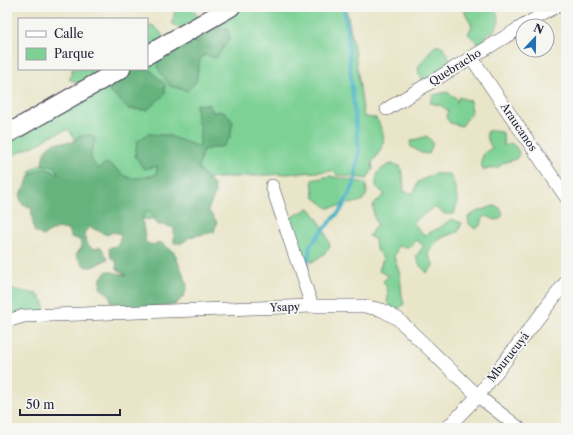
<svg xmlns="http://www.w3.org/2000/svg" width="573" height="435" viewBox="0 0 573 435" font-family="'Libre Caslon Text',serif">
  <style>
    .green { fill: #7dd195; stroke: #507a68 }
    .forest { fill: #66b37e; stroke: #446a5c }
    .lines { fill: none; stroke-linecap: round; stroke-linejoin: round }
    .stream { stroke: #49b4c6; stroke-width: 4 }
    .street-casing { stroke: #403f50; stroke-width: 14 }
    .secondary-casing { stroke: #403f50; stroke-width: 20 }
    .street { stroke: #fff; stroke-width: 13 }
    .secondary { stroke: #fff; stroke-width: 18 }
    .labels { text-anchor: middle; stroke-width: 4; stroke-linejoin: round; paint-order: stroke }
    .street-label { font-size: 11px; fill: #22223b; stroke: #f6f6f2 }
  </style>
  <rect width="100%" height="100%" fill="#f6f6f2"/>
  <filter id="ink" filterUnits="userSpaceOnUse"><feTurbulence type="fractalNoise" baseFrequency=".025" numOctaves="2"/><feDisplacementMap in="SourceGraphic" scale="8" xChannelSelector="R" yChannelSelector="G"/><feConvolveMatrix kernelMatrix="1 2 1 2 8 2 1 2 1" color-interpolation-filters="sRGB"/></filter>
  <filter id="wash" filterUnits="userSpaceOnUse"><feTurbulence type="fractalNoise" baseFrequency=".012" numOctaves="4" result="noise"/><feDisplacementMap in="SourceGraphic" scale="16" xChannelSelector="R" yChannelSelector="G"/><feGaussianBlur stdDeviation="0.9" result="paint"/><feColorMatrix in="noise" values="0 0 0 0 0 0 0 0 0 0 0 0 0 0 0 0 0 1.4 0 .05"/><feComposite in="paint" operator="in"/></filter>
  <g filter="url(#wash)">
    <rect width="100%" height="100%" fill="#e9e5c8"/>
    <g class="green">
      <path d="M181 7C193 7 193 8 198 18L179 29 172 23 175 11Z"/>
      <path d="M239 7H346L356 59 364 117 376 118C387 137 386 145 372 162L373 169 367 179 337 175 333 171 203 179 204 215 51 226 30 171 76 143 69 129 50 136 42 142 11 156 7 155V129L127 69H147V58Z"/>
      <polygon points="462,7 490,7 497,12 499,22 494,31 487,34 480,46 468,34 472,26"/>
      <path d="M147 24C155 25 160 31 164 38L147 50Z"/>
      <path d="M435 46H442C448 53 450 57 449 66L423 81 419 74 418 67C424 60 428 52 435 46Z"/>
      <path d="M72 69H110C96 77 85 89 69 79L72 75Z"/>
      <polygon points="447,92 455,97 457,102 459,97 470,101 472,111 462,126 450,123 446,117 448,111 442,106 430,103 433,95"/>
      <polygon points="495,130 503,133 504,146 511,143 517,148 519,154 516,159 503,163 499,167 483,170 481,161 484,153 492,148 486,136 488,131"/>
      <polygon points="427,136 433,143 429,154 421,153 410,146 411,141"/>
      <path d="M391 164 400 166 403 175 404 192 414 193 418 182 434 174H450C456 189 460 198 454 214H445L434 207 413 222 420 231 425 235 441 227 451 219 462 223 458 232C442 237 436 239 428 254L434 265 427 273 420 266 416 256 424 246 416 240 409 247 398 246 394 257 400 275 402 296 404 304 399 309 393 311 387 301C390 294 387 288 383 281L389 276 379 271 383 258 376 249 375 240 369 236 377 224 374 217 373 205 381 197 385 195 376 186C376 172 378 170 391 164Z"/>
      <polygon points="330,176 366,183 367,194 362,201 350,204 344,202 340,206 328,208 314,197 312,180"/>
      <polygon points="494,206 500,208 503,214 500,219 495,220 487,216 483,218 481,225 475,229 469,224 468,217 476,212"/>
      <path d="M309 208C320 221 326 230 330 247L324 254 312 262C309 261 305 260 303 258 293 249 289 230 290 218Z"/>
      <polygon points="16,290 37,294 44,302 44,311 7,319 7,291"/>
    </g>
    <g class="forest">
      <path d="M217 27 227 28 230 38 216 58 204 55 200 60 196 82 187 91 170 86C156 66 154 69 164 45L185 38 194 42H199L204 30Z"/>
      <polygon points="134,69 149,69 165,84 165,94 147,110 128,109 118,98 109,92 111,83 126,71"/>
      <path d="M196 104 210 105 212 112 224 111 233 122 230 137 224 146 203 150C200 156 201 162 198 168L214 185 215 194 208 210 217 222 214 232 190 237 182 243H174V228L164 225H158L151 214 147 210 142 219 146 243 154 245 160 242 174 252 178 262 185 278 187 286 184 296 175 305 122 310 111 303 110 295 100 288 101 278 107 271 126 275 117 269 116 261 111 258 109 248 118 245 121 234 113 232 107 235 90 227 84 233 87 244 93 249 101 247 108 259C92 266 88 275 76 255L82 247 80 240 71 237 68 230 57 228 43 236 34 231 31 207 23 205C17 193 21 195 26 185 27 183 27 181 28 179 31 173 40 168 47 169 51 170 55 173 59 175L55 166 42 165C44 140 54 143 74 142L78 136 91 135 96 139C90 153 88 156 98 169L106 163C115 166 120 174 127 177 134 180 149 176 156 175L157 166 144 169 135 156 137 142 148 134 167 135 199 147 200 143V127L197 119Z"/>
    </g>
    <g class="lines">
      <polyline class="stream" points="306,272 310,246 321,232 341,210 354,184 359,152 351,80 347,28 343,7"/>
    </g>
  </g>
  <g filter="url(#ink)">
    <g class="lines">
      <defs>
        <g id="street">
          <polyline points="523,26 555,7"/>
          <polyline points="471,57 566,197"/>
          <polyline points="387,109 523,26"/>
          <polyline points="272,186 312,306"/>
          <polyline points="7,321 24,316 312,306 364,306 382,310 398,319 478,396 519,428"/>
          <polyline points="447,428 478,396 566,282"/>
        </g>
        <g id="secondary">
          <polyline points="147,55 231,7"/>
          <polyline points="7,134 121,69"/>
        </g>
      </defs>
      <use href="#street" class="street-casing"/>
      <use href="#secondary" class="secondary-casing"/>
      <use href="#street" class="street"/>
      <use href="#secondary" class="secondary"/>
    </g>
  </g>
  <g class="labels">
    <g class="street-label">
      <text transform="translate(455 67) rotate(-32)" y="4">Quebracho</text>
      <text transform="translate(519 127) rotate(56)" y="4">Araucanos</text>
      <text transform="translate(285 307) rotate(-2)" y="4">Ysapy</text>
      <text transform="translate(508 357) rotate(-52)" y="4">Mburucuyá</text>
    </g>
  </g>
  <rect width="573" height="435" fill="none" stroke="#f6f6f2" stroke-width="24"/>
  <rect x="18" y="18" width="130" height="52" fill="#f6f6f2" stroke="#a1a1a9"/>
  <rect x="26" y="31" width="20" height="6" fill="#ffffff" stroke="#a1a1a9"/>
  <text x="54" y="38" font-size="12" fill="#22223b">Calle</text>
  <rect x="26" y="48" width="20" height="12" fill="#7dd195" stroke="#a1a1a9"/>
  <text x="54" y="58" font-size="12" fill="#22223b">Parque</text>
  <g transform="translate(535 38) rotate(22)"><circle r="19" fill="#f6f6f2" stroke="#a1a1a9"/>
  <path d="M0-3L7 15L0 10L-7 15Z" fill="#1f6fb2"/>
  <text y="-6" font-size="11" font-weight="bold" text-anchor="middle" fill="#22223b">N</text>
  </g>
  <path d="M20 409v6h100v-6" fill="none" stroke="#22223b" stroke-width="2"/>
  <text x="26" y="409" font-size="12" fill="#22223b" stroke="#f6f6f2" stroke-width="3" paint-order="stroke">50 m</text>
</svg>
